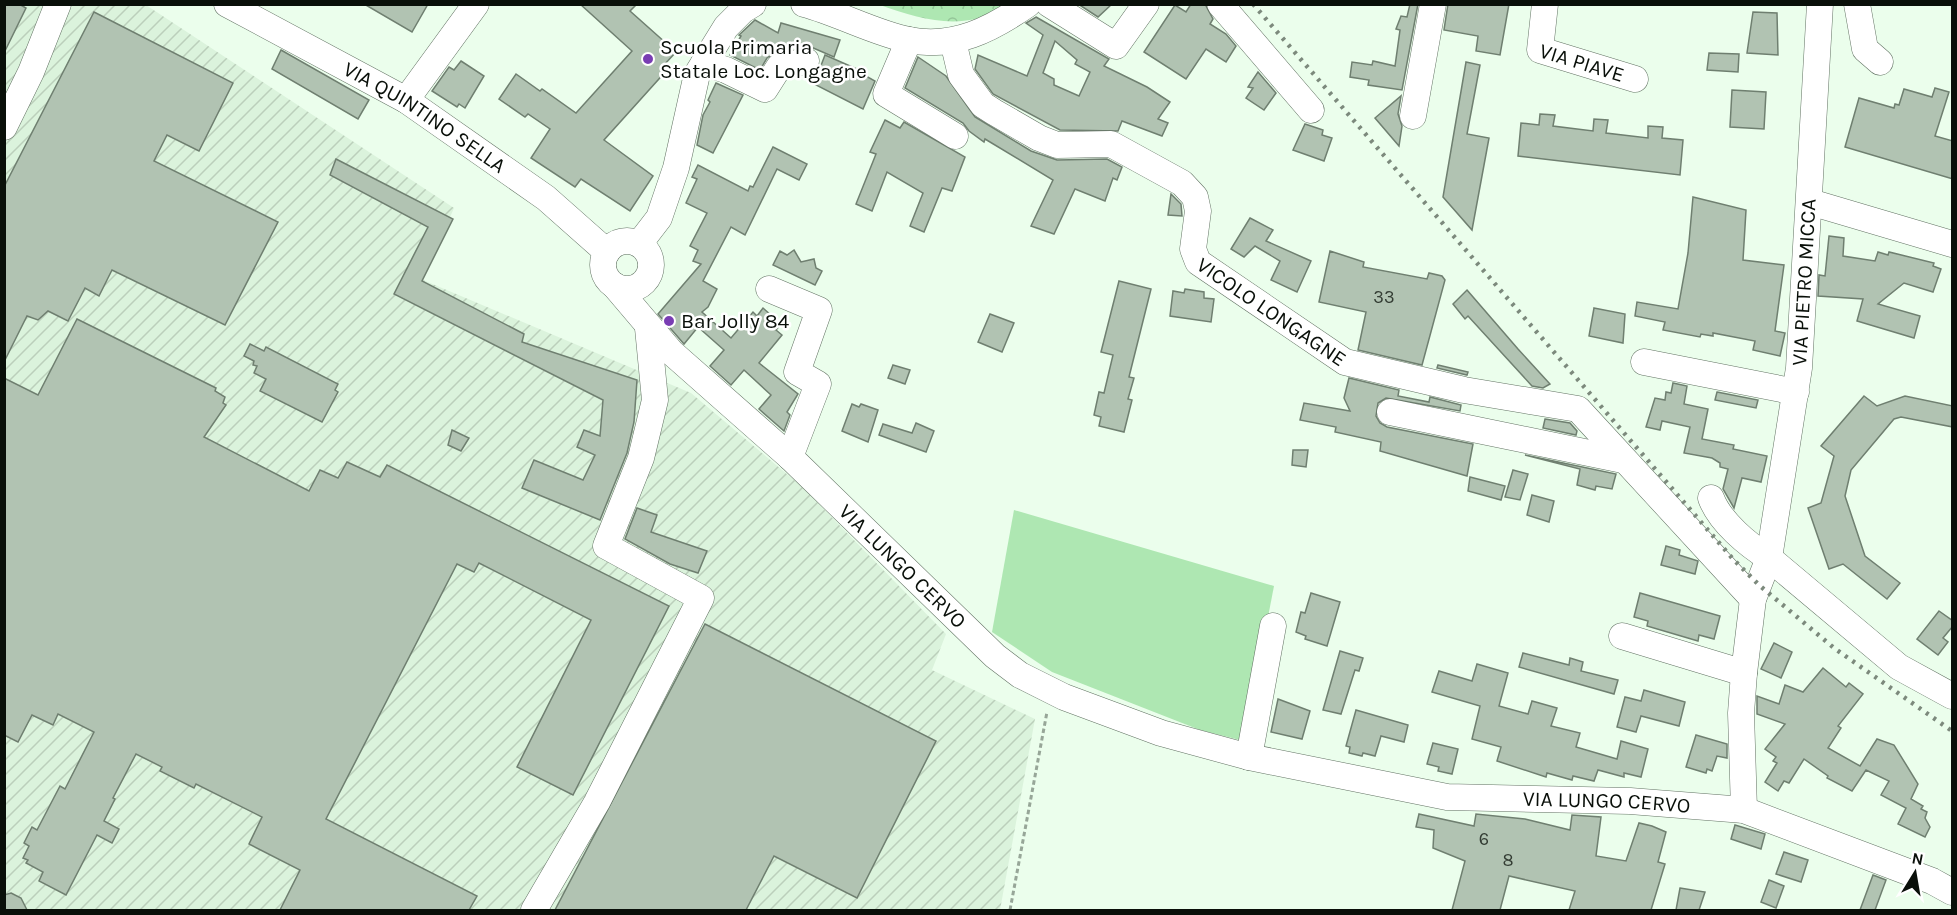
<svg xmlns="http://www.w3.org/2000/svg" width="1957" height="915" viewBox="0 0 1957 915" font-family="Karla,sans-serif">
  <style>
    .industrial { fill: url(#industrial-furrows) }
    .park { fill: url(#park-crowns) }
    .pitch { fill: #aee7b2 }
    .building { fill: #b1c3b2; stroke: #6f7f70; stroke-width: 1.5; fill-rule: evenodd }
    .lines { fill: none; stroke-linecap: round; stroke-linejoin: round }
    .minor-casing { stroke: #637364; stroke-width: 27 }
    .path { stroke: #97a698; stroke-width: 3; stroke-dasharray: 4.5 3; stroke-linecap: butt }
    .minor { stroke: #fff; stroke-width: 26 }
    .rail { stroke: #7c897c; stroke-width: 4.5; stroke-dasharray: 3 6; stroke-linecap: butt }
    .poi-dot { fill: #793db3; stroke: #fff; stroke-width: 2 }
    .labels { text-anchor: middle; stroke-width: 5; stroke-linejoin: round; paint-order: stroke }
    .number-label { font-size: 18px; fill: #333c33 }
    .poi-label { font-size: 21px; fill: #090f09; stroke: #fff; text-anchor: start }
    .street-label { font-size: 21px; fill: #090f09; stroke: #fff }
  </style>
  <defs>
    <pattern id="industrial-furrows" width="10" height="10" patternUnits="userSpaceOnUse" patternTransform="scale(1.5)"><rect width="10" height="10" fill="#dbf3dc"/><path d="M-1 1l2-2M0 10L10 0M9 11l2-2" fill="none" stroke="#bbcfbb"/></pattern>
    <pattern id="park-crowns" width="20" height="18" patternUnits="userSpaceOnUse" patternTransform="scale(1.5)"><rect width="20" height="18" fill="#aee7b2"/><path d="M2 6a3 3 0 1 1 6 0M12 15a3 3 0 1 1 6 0" fill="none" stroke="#94c598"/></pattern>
  </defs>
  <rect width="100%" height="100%" fill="#ebfeec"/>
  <polygon class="industrial" points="5,5 146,5 454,208 423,280 691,393 801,486 946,634 932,670 1035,719 1000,910 5,910"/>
  <path class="park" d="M880 5H1006C965 33 923 20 880 5Z"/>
  <polygon class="pitch" points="1014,510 1274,586 1244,741 1200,730 1052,672 992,632"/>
  <g class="building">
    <polygon points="4,4 19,4 26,8 4,53"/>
    <polygon points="364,4 428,4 412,32"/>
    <polygon points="580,4 637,4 630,11 676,52 663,66 667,70 604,140 653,176 630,211 581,179 575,187 531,158 550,129 528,114 525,117 499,99 516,74 540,91 542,89 576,113 632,51"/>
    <polygon points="1078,4 1112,4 1098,17"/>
    <polygon points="1191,4 1205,4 1213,19 1210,24 1226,34 1236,46 1226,62 1206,49 1186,79 1144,52 1175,5 1186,12"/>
    <polygon points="1410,4 1418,4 1402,90 1368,85 1369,80 1350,77 1352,62 1372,65 1373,61 1395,66 1400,30 1396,29 1401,16 1407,17"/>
    <polygon points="1448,4 1509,4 1500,55 1476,51 1478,36 1444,30"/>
    <polygon points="94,12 233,83 199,151 167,135 154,161 278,222 225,325 112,270 99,296 85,288 68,321 48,311 38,320 27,316 4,362 4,187"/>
    <polygon points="1753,12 1777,13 1778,55 1747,53"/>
    <path d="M1036 17 1109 59 1104 66 1147 87 1170 102 1158 119 1168 123 1162 136 1122 121 1118 131 1060 130 993 94 975 69 978 55 1027 76 1043 35 1026 23ZM1055 41 1077 60 1075 64 1090 72 1079 96 1054 85V79L1043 73Z"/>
    <polygon points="755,20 778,33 781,23 840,40 834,57 811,47 793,44 792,49 776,52 767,58 760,70 730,55 741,36 739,35"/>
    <polygon points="281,50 369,100 358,119 272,69"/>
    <polygon points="1709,53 1739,54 1738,72 1707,70"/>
    <polygon points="825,55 866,73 864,75 875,81 863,109 814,84"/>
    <polygon points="918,57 946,76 975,117 1031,151 1057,160 1107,159 1122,167 1117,180 1113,178 1105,201 1075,189 1054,234 1031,226 1053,180 985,139 984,142 969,131 963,123 905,88"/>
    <polygon points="461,61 484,76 465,108 459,104 457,107 432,91 449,67 454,70"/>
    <polygon points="1466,62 1480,65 1467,134 1489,138 1472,230 1443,197"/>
    <polygon points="1258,72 1276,93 1264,110 1246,98 1253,88 1248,87"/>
    <polygon points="716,83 743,95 713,153 697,145 703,115 710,102 708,100"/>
    <polygon points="1935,88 1949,92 1935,136 1953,141 1953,179 1845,147 1859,98 1894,108 1895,104 1899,105 1904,89 1932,97"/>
    <polygon points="1732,90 1766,92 1764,129 1730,127"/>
    <polygon points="1401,96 1398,114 1402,126 1399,146 1375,118"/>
    <polygon points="1540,114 1555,115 1553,126 1593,131 1594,119 1608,120 1606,133 1648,138 1648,126 1663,127 1662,138 1683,140 1680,175 1518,156 1521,123 1539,125"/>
    <polygon points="885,120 900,128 904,122 965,157 952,191 942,188 924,232 910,226 923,193 887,172 872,211 856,204 876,154 870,152"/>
    <polygon points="1305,124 1323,130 1322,135 1332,138 1324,161 1293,150"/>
    <polygon points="773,147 807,164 799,180 777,169 745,235 731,227 703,281 717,289 708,307 702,312 731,338 753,312 757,316 763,308 781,324 776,330 782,335 759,363 798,394 787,412 790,415 784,431 759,409 771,395 744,370 731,385 710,366 724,350 698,327 684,344 658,314 701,264 693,261 698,250 690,246 707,213 686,203 697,179 692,177 698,165 748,191 750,186 753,187"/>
    <polygon points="336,159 453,219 422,281 524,334 522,342 637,380 634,422 627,453 600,520 522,488 534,460 583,480 595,455 577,447 584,430 600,436 603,400 394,294 428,227 330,175"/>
    <polygon points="1171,194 1181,204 1182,216 1168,215"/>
    <polygon points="1693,197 1746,210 1743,260 1784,265 1775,331 1785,333 1780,356 1753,350 1755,341 1713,333 1713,336 1701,334 1700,337 1663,330 1665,322 1635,316 1637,302 1678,309 1688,253"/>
    <polygon points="1250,218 1273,230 1266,241 1311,261 1297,292 1271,280 1280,261 1255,246 1244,257 1231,249"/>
    <polygon points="1829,236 1844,238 1843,256 1875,261 1878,252 1888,255 1889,252 1934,263 1933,266 1941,269 1933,292 1904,283 1878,304 1920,316 1914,338 1857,321 1863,299 1818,296 1819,275 1825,276"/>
    <polygon points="794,250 801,262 814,259 816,268 822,271 815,285 773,265 780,251 787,255"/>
    <polygon points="1330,251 1364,262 1363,267 1427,279 1429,273 1442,276 1445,280 1422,365 1358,350 1366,312 1319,302"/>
    <polygon points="1119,281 1151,289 1129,377 1134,378 1128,399 1132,400 1124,432 1099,426 1101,417 1094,415 1099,392 1104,393 1113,355 1101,352"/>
    <polygon points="1185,289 1204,292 1204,298 1214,299 1211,322 1170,316 1173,291 1184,293"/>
    <polygon points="1467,290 1518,349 1550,384 1543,388 1532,386 1468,316 1465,319 1453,304"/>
    <polygon points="1594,308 1625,314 1623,343 1589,336"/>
    <polygon points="990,314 1014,323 1002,352 978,342"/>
    <polygon points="77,319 216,388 215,391 225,397 223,403 226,405 204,437 309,491 320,470 338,478 347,462 380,477 387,465 669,606 573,795 517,767 591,620 479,563 474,572 457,564 326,819 477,896 469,910 280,910 300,870 249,844 262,817 196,784 194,788 160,771 162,767 136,754 113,798 115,799 104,821 119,829 112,843 97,835 66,895 39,881 43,872 26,863 28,860 23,858 29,846 24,843 32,827 37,830 60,786 65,789 94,732 58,714 53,725 32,715 18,742 4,735 4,378 38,395"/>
    <polygon points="250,344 264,351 266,347 338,384 335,390 338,392 322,422 260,391 266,379 254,373 257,366 253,365 254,361 244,356"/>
    <polygon points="893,365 910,370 905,384 888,378"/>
    <polygon points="1438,365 1468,372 1467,375 1437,368"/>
    <polygon points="1349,378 1399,390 1398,396 1429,402 1430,397 1461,405 1460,411 1386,398 1378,403 1376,416 1380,423 1387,427 1473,444 1467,476 1380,451 1381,442 1335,432 1336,427 1300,420 1304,403 1350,411 1344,398"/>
    <polygon points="1673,383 1687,386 1684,404 1708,409 1702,439 1734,445 1733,449 1767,456 1761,482 1742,478 1734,508 1723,489 1728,469 1720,467 1720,463 1712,458 1684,453 1690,427 1662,421 1660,430 1646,427 1655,398 1665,400 1666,392 1671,393"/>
    <polygon points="1717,392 1758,400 1756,408 1715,400"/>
    <polygon points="1864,396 1877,406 1905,396 1953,406 1953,427 1901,417 1894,419 1851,470 1845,496 1865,556 1900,583 1887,599 1843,564 1829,569 1808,508 1821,503 1834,456 1821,446"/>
    <polygon points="852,404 859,407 861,404 878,410 868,442 842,431"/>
    <polygon points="1545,419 1570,423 1577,431 1576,435 1543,428"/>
    <polygon points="916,423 934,431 926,452 879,435 883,424 912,433"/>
    <polygon points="452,430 469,438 461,451 448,445"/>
    <polygon points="1293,450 1308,450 1306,467 1292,465"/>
    <polygon points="1525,455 1616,474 1612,489 1596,486 1595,490 1577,485 1580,469"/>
    <polygon points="1513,470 1528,474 1520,500 1505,497"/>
    <polygon points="1470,477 1505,486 1501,500 1468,491"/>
    <polygon points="1532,495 1554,501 1549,522 1527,515"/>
    <polygon points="637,508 657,515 651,532 707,551 698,573 670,564 625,539"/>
    <polygon points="1666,546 1680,550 1679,555 1698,561 1695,574 1661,565"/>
    <polygon points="1311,593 1340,602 1327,646 1305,639 1306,636 1296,632 1301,612 1305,613"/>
    <polygon points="1640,593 1720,616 1714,639 1699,635 1698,641 1647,626 1648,621 1634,617"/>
    <polygon points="1939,611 1953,621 1953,626 1943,638 1948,642 1938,655 1917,639"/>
    <polygon points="705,624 936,741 857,898 774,856 746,910 555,910"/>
    <polygon points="1774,643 1792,652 1781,678 1761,669"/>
    <polygon points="1340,651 1363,658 1359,671 1355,670 1341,714 1323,710"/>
    <polygon points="1523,653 1569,665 1570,658 1583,662 1581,671 1618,680 1614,694 1519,667"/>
    <polygon points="1477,664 1508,673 1499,706 1528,714 1532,701 1557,708 1551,726 1580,733 1576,747 1617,759 1621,741 1648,749 1641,777 1624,773 1624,777 1598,770 1594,781 1573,776 1572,780 1547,773 1546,777 1497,761 1501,747 1472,739 1480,706 1432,692 1439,671 1472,681"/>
    <polygon points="1823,668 1846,687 1849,683 1863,694 1838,726 1841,728 1828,748 1860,766 1877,739 1894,745 1918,784 1911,799 1923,806 1921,809 1927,812 1925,818 1930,827 1925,837 1898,824 1906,808 1881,795 1889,781 1866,770 1852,791 1827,778 1828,776 1804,759 1789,783 1784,781 1778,791 1765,782 1777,763 1773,761 1776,757 1765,749 1785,724 1757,714 1757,696 1779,704 1785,685 1803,692"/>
    <polygon points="1644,690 1685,702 1679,726 1641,716 1636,732 1617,727 1625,697 1641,701"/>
    <polygon points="1278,699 1310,711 1302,739 1271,732"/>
    <polygon points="1356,710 1408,725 1404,742 1381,736 1375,756 1363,753 1362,756 1349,753 1350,747 1346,746"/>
    <polygon points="1696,735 1727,744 1727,758 1717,756 1712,771 1707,769 1706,773 1686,767"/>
    <polygon points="1433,743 1458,749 1452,774 1438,771 1439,767 1427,764"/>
    <polygon points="1419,814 1474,826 1476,814 1525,819 1570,830 1572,815 1601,817 1596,856 1626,861 1639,823 1652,826 1666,832 1658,862 1665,864 1651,910 1569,910 1575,891 1509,876 1500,910 1452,910 1465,861 1433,848 1434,830 1416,827"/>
    <polygon points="1735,825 1765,834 1761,849 1731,839"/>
    <polygon points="1784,852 1808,860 1801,882 1776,874"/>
    <polygon points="1873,875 1886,880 1875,910 1860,910"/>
    <polygon points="1769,880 1784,886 1776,908 1761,902"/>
    <polygon points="1680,888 1705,892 1699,910 1676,910"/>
    <polygon points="11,893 21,898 27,910 4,910 4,895"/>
  </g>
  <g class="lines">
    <defs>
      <g id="minor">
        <path id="s1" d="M227 4 406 100 546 198 607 252"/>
        <path d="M804 4C838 13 877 34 909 40 954 49 992 29 1028 4"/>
        <polyline points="1049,4 1116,46 1146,4"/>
        <polyline points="1220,4 1311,110"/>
        <path id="s2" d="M1545 4 1540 50 1635 79"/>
        <polyline points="1857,4 1865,49 1880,62"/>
        <polyline points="909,40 886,94 955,136"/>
        <path id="s3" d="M953 41 961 75 983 105 994 112 1039 138 1057 145 1111 144 1182 183 1195 197 1198 211 1193 249 1198 262 1345 362 1464 390 1578 409 1753 599"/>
        <polyline points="704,63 726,70 765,89 779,67 806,61"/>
        <polyline points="406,100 476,4"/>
        <polyline points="1413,116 1433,4"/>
        <polyline points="4,127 31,72 58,4"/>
        <polyline points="1810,202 1952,244"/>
        <circle cx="627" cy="265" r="24"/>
        <polyline points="639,244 659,218 676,168 697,74 726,27 743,10 753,4"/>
        <path id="s4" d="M615 286 671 352 790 457 995 656 1020 675 1064 697 1161 733 1249 757 1447 797 1630 801 1744 810 1932 881 1952 892"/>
        <polyline points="769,289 819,310 797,372 818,384 790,457"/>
        <polyline points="1644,362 1796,392"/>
        <polyline points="1390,412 1623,460"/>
        <path d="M1711 498C1720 522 1748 545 1769 558L1899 667 1952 696"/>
        <polyline points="1622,636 1744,673"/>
        <polyline points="1249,757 1273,626"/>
        <path id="s5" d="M1744 810 1741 713 1744 673 1753 599 1769 558 1799 368 1820 4"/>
        <polyline points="534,910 597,802 701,598 606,546 641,458 655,400 648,328"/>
      </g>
    </defs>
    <use href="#minor" class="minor-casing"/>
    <polyline class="path" points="1010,910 1047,712"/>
    <use href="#minor" class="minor"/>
    <polyline class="rail" points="1253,4 1733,559 1759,585 1834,648 1952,731"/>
  </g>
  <g class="poi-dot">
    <circle cx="648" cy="59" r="6"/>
    <circle cx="669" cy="321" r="6"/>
  </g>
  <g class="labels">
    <g class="number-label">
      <text x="1384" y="303">33</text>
      <text x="1484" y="845">6</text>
      <text x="1508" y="866">8</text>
    </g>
    <g class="poi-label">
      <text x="660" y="54">Scuola Primaria<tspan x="660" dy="24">Statale Loc. Longagne</tspan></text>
      <text x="681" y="328">Bar Jolly 84</text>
    </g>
    <g class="street-label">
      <text dy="7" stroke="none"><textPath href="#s2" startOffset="90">VIA PIAVE</textPath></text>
      <text dy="7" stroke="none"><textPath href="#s1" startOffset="228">VIA QUINTINO SELLA</textPath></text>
      <text dy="7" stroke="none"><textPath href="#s5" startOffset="534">VIA PIETRO MICCA</textPath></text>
      <text dy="7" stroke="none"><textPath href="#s3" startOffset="466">VICOLO LONGAGNE</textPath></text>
      <text dy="7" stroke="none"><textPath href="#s4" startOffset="402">VIA LUNGO CERVO</textPath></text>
      <text dy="7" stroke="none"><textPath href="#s4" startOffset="1168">VIA LUNGO CERVO</textPath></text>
    </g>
  </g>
  <rect width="1957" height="915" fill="none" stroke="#090f09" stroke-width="12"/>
  <g transform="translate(1915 873) rotate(11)" stroke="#ffffff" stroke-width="4.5" paint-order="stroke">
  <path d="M0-4.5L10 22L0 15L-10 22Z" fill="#090f09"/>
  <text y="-9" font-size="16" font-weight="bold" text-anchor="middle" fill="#090f09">N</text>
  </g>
</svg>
